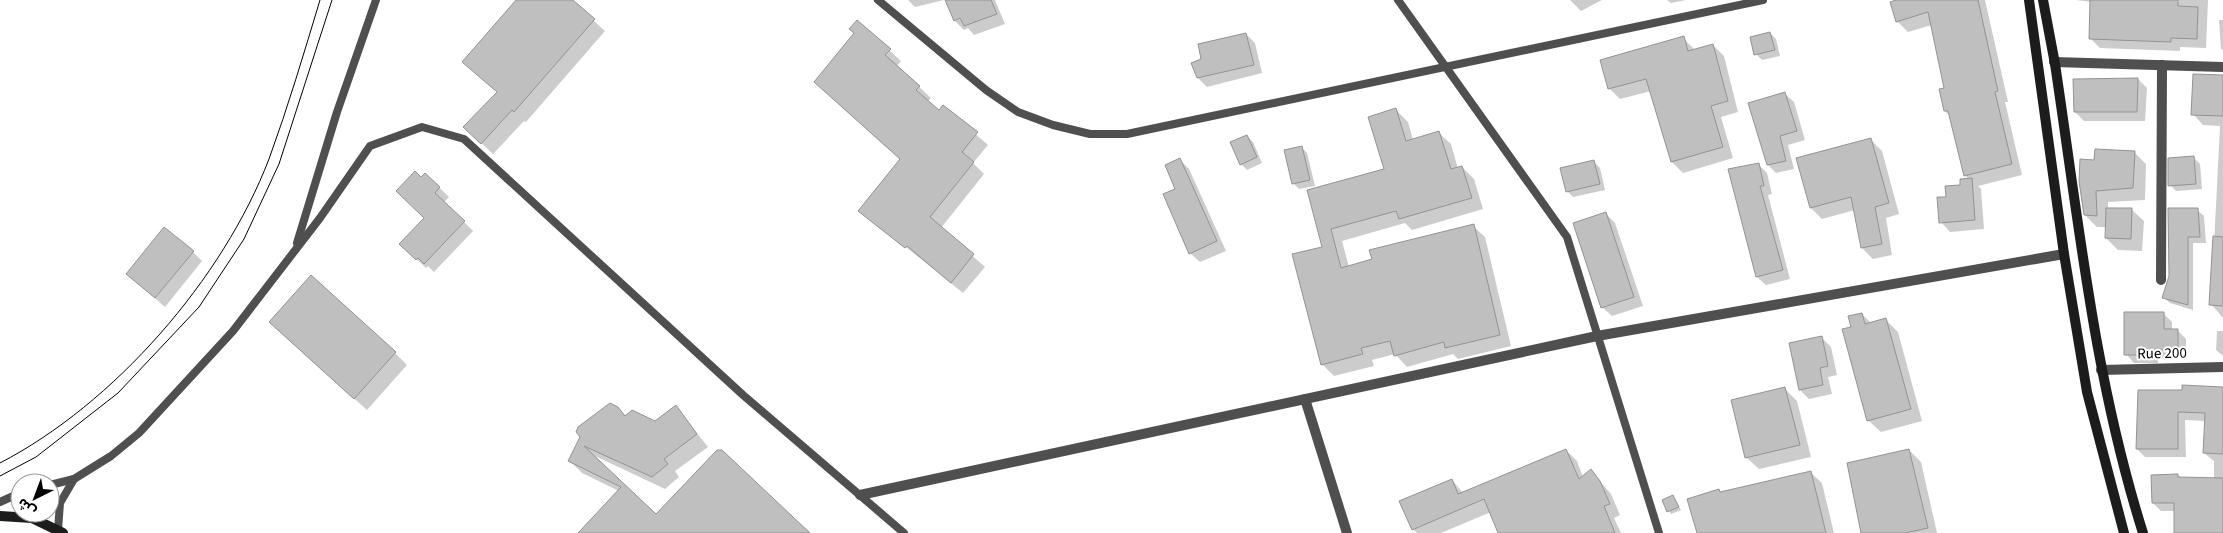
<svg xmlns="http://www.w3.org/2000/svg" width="2223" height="533" viewBox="0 0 2223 533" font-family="'Source Sans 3','Noto Sans Arabic',sans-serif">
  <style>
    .shadow { fill: #0003 }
    .building { fill: #bfbfbf; stroke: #939393 }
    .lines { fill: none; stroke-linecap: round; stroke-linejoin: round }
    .service { stroke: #4f4f4f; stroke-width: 8 }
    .minor { stroke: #4f4f4f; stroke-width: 10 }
    .secondary { stroke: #1c1c1c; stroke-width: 10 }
    .tram { stroke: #000; stroke-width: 1 }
    .labels { text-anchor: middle; stroke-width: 4; stroke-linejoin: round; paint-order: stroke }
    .street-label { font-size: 15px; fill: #000; stroke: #fff }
  </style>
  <rect width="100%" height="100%" fill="#fff"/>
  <g class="shadow">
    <polygon points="517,0 571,0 605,31 526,122 524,121 493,154 476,138 498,93 464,62"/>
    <polygon points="908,0 944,0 915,7"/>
    <polygon points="946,0 995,0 1005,24 974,35 968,28 964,30 955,21"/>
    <polygon points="1570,0 1602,0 1581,11"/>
    <polygon points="1667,0 1686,0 1671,3"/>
    <polygon points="1902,0 1985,0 2008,102 2005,102 2022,175 1978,186 1981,189 1984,229 1950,232 1941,222 1947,198 1969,180 1965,175 1950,116 1945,111 1946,89 1932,25 1908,32 1897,21"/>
    <polygon points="2076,0 2208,0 2206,48 2180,47 2180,51 2100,48 2090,38 2091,2"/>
    <polygon points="2219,20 2223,20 2223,50 2221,49"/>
    <polygon points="857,21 901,61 897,66 931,98 927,102 939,112 943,106 988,145 973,163 984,174 941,228 985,267 963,293 860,210 901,160 815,82 856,34"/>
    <polygon points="1770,33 1776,39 1780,56 1762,60 1756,54"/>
    <polygon points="1246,34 1255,43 1262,73 1207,87 1198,78 1192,64"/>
    <polygon points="1683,38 1695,50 1713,45 1724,56 1738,112 1721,117 1733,158 1683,173 1672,162 1651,91 1620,99 1609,88"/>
    <polygon points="2223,76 2223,318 2211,304 2220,126 2203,125 2193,114"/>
    <polygon points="2138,79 2147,88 2145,121 2084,121 2075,112"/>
    <polygon points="1785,94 1794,102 1805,140 1788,145 1794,169 1776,173 1768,165"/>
    <polygon points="1396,110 1408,122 1413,140 1439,133 1451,144 1458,169 1462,167 1474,179 1483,209 1412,230 1405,223 1342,241 1349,267 1473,226 1485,237 1511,346 1458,359 1453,354 1407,367 1395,354 1372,360 1374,366 1334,376 1322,364 1324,248 1308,191 1385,170"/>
    <polygon points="1247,136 1253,142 1262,163 1247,170 1241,164"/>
    <polygon points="1871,140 1882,151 1899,214 1886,218 1892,255 1873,259 1862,248 1855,210 1822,219 1811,208"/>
    <polygon points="1301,147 1307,153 1315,186 1299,189 1293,183"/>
    <polygon points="2134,152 2146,164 2145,200 2108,202 2108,209 2131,209 2144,221 2142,251 2118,250 2106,238 2107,227 2097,227 2085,215 2095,161"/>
    <polygon points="2194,158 2200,164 2202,189 2176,191 2170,185"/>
    <polygon points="1179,159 1189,169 1226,251 1200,262 1190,253 1177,190"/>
    <polygon points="1594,162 1600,168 1605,190 1573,197 1567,191"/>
    <polygon points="1758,164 1767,173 1772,194 1768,195 1790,279 1766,285 1757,277 1730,170"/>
    <polygon points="425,174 449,197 444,202 473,231 434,272 428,266 426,268 401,244 425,218 421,179"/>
    <polygon points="2197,210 2204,216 2206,243 2193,243 2193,310 2170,303 2164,297"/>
    <polygon points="1606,214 1615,223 1643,306 1612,316 1602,307"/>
    <polygon points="193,252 202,261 165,307 127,274"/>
    <polygon points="2163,313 2172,322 2172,331 2178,331 2186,339 2186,358 2158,358 2158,363 2134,363 2126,354"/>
    <polygon points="1862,314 1871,323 1886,320 1898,332 1922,421 1881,432 1868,420 1853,328"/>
    <polygon points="2217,331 2223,331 2223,356 2216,350"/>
    <polygon points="282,334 395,353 407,365 367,410"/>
    <polygon points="1821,337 1831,347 1837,375 1828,377 1832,394 1809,399 1800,390"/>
    <polygon points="2223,388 2223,533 2175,533 2175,511 2161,511 2153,503 2178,475 2181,479 2214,479 2214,461 2204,453 2206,421 2185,420 2186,457 2145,457 2137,449 2183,391"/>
    <polygon points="1785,389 1797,401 1811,457 1759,469 1746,457"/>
    <polygon points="676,407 708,447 675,471 679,477 665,489 593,455 656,516 799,533 581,533 619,491 582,473 570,461 618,408 626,416 655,422"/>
    <polygon points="1566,450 1577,461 1583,477 1591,471 1611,494 1620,515 1614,518 1621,533 1499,533 1491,512 1441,533 1417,533 1413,529 1452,480 1463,493"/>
    <polygon points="1909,450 1921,462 1937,533 1863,533"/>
    <polygon points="1810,472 1822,483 1834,533 1699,533 1719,490 1721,493"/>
    <polygon points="1673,497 1681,510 1671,514 1663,501"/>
  </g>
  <g class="building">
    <polygon points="516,0 573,0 595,19 514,112 512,110 481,144 463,127 497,92 462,62"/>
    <polygon points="945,0 991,0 997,14 964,26 960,18 954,21"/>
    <polygon points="1896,0 1978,0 1998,91 1995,92 2012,164 1964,176 1948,111 1944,111 1939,89 1944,88 1928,12 1896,22 1890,2"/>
    <polygon points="2090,0 2178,0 2178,6 2198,7 2197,39 2171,38 2171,42 2089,39"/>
    <polygon points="857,20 891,49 885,55 920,86 916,90 939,110 943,105 978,132 962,152 974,162 930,217 974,254 951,283 907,246 905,248 858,211 900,159 814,82 854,33 849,29"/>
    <polygon points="1770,32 1775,50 1754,55 1750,37"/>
    <polygon points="1246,33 1254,65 1197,78 1191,63 1201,59 1198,44"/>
    <polygon points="1684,36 1688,51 1713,44 1728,101 1711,106 1723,147 1671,162 1646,79 1608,89 1600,60"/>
    <polygon points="2193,74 2223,75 2223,116 2191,115"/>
    <polygon points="2138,78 2137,112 2074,112 2073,79"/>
    <polygon points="1785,92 1797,131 1780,136 1786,161 1767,165 1748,103"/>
    <polygon points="1396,108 1406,141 1439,131 1451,169 1462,166 1472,198 1399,219 1396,211 1331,229 1341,268 1372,259 1369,250 1474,224 1500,335 1445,348 1444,342 1394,356 1390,341 1361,348 1363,354 1321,365 1292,254 1322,247 1307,190 1384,169 1368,117"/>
    <polygon points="1247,135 1257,157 1240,165 1230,142"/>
    <polygon points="1871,138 1889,203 1875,207 1882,244 1861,248 1851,197 1810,208 1796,158"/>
    <polygon points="1302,146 1310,180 1292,184 1284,150"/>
    <polygon points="2095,149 2135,151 2133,188 2096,191 2097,216 2084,215 2079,181 2080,159 2094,160"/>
    <polygon points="2194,156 2196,184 2168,186 2168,158"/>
    <polygon points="1180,158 1217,241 1189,254 1163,194 1175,189 1165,165"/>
    <polygon points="1594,160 1600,184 1566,192 1560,168"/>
    <polygon points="1759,163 1764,186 1760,186 1783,270 1756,277 1728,169"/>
    <polygon points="415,171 421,177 425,173 440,187 435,193 465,221 424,264 418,258 416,260 399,244 424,218 396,191"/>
    <polygon points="1972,178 1975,220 1939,223 1937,197 1946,197 1945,186 1960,185 1960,179"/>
    <polygon points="2106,208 2132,208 2131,239 2105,238"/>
    <polygon points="2168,208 2198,208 2200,237 2188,237 2188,305 2162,298 2169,276"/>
    <polygon points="1606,212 1634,297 1601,308 1573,223"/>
    <polygon points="164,227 194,251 155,298 126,274"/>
    <polygon points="2213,236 2223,237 2223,306 2209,305"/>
    <polygon points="311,275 396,352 354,399 269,322"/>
    <polygon points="2124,312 2164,312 2164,329 2178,329 2178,350 2150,350 2150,355 2124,355"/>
    <polygon points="1862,313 1865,324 1886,318 1911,409 1867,421 1842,329 1851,327 1848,316"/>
    <polygon points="1822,336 1828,366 1820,368 1823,385 1799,390 1789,343"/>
    <polygon points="2182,385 2223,387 2223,454 2203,453 2205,413 2178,412 2178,449 2136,449 2138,390 2182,390"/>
    <polygon points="1785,387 1800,445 1745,458 1731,400"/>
    <polygon points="610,403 618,407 625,416 632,410 655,421 676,405 697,434 664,459 668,464 652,477 584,446 656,514 717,450 722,450 810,533 578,533 621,487 568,461 580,437 576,432 578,427"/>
    <polygon points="1566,449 1579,479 1591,469 1600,481 1610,504 1604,506 1615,533 1498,533 1484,499 1412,530 1399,501 1452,479 1458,494"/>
    <polygon points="1909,449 1928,528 1905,533 1861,533 1847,463"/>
    <polygon points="1811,471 1826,533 1697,533 1687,499 1719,489 1720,492"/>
    <polygon points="2178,474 2178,477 2223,478 2223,533 2174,533 2174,503 2152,503 2151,475"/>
    <polygon points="1673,495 1679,507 1667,512 1662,500"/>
  </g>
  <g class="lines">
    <g class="service">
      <polyline points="878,0 986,90 1018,112 1053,125 1090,134 1127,134 1763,0"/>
      <polyline points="1398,0 1567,237 1659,533"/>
      <polyline points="297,243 337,112 376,0"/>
      <polyline points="50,485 74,479"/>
      <polyline points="0,502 20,493"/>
      <polyline points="58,530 60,503 74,479 111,456 139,433 233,331 320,218 370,146 422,127 464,139 743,395 904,533"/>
    </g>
    <g class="minor">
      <polyline points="2054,62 2223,67"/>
      <polyline points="2161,280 2162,65"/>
      <polyline points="2101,370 2223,367"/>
      <polyline points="1305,399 1347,533"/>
      <polyline points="860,495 1597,336 2064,254"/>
    </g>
    <g class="secondary">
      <polyline points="2029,0 2064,254 2087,392 2124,533"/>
      <path d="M2043 0C2047 21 2051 42 2055 64 2079 223 2094 378 2143 533"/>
      <polyline points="0,516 32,518 63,533"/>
    </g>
    <g class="tram">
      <path d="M0 463C114 404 223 279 269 159 288 107 304 53 320 0"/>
      <polyline points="0,476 36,457 118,393 199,307 244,239 279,164 332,0"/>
    </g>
  </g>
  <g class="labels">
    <g class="street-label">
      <text transform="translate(2162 353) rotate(-1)" y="5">Rue 200</text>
    </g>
  </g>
  <g transform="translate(35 498) rotate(222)"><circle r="24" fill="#ffffff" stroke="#999999"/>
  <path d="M0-4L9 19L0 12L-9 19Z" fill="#000000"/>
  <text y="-8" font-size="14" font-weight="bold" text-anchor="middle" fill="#000000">ش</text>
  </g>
</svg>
